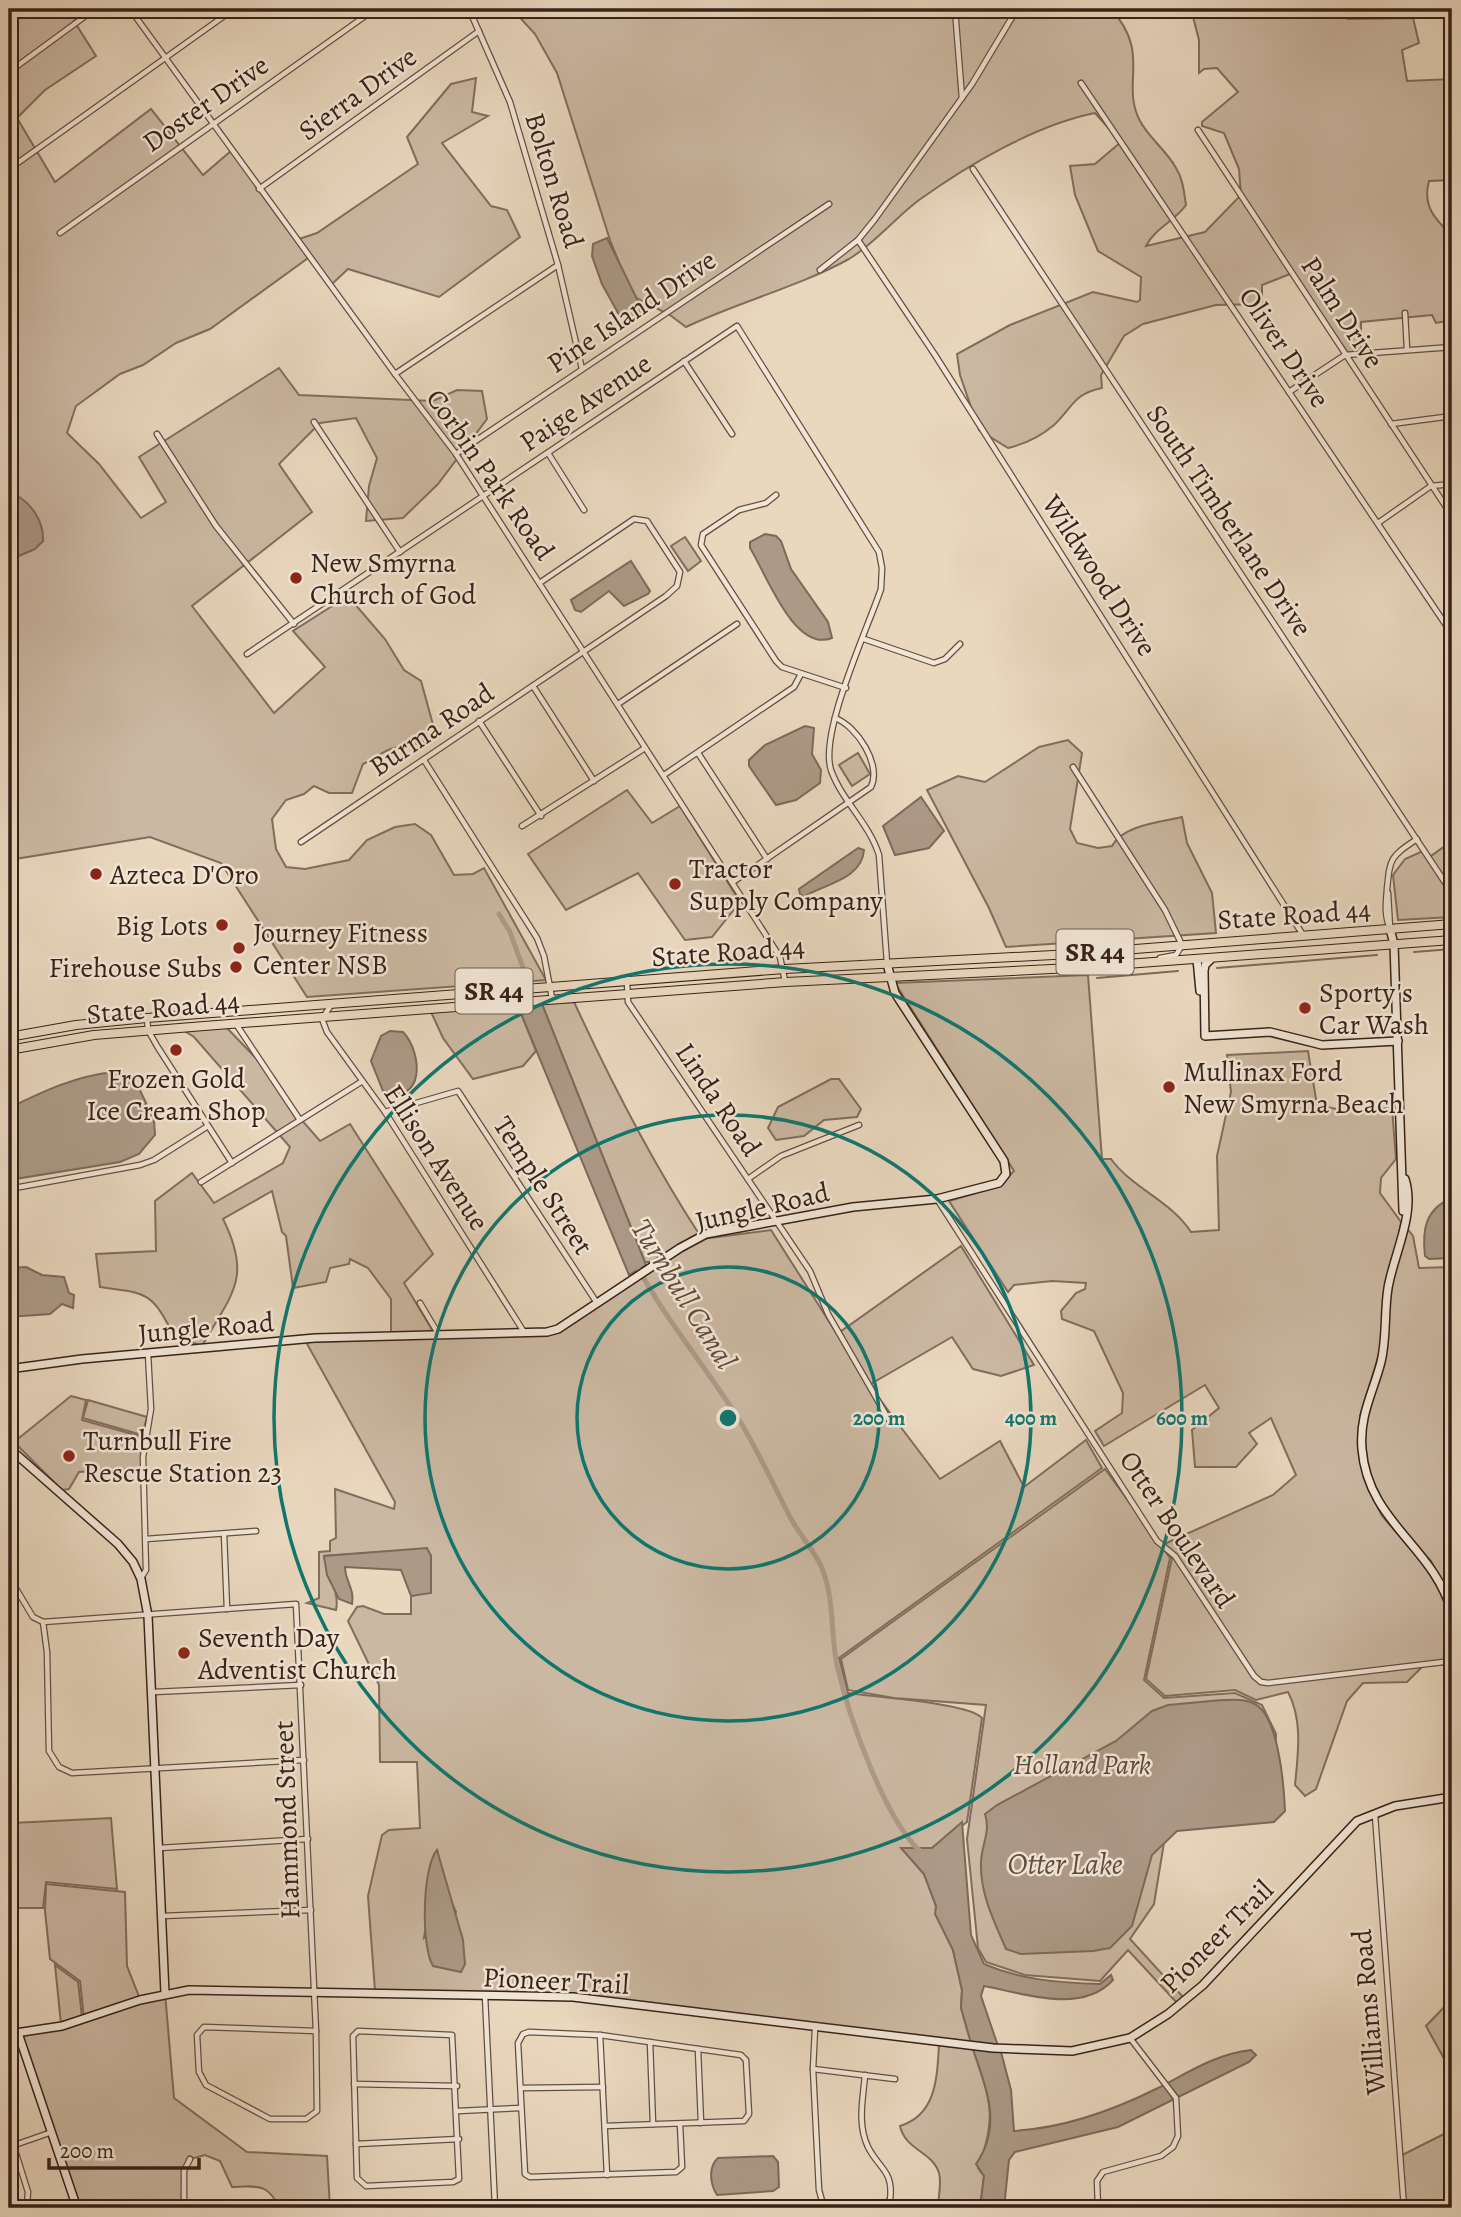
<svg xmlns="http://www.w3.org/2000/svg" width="1461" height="2217" viewBox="0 0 1461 2217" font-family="Alegreya,serif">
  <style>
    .green { fill: #cbb8a2; stroke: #816d5d; stroke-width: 2; fill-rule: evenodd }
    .water { fill: #ac9986; stroke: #7d695a; stroke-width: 2 }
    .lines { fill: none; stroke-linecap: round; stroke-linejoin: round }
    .stream { stroke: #7d695a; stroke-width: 2 }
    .canal { stroke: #ac9986; stroke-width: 5 }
    .street-casing { stroke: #644f42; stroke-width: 7 }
    .secondary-casing { stroke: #372218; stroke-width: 10 }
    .primary-casing { stroke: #372218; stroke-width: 10 }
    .street { stroke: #f1e5d5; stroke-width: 4.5 }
    .secondary { stroke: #f1e5d5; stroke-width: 7 }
    .primary { stroke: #e9d7be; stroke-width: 8 }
    .ring { fill: none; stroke: #0f766e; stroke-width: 3.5 }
    .poi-dot { fill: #8f2418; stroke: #f1e5d5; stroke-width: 2.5 }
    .labels { text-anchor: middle; stroke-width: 5; stroke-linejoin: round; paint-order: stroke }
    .shield { fill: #f1e5d5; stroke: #6f5c51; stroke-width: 2 }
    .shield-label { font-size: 26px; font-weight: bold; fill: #372218 }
    .street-label { font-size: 28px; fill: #372218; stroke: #f1e5d5 }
    .poi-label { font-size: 28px; fill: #372218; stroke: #f1e5d5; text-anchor: start }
    .park-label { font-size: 28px; font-style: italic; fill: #5c483a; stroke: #f1e5d5 }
    .water-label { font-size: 30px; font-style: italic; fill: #604c3e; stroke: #f1e5d5 }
    .centre { fill: #0f766e; stroke: #f1e5d5; stroke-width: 3.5 }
    .ring-label { font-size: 21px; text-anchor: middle; font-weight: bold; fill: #0f766e; stroke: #f1e5d5; stroke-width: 5; stroke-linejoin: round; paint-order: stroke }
  </style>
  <rect width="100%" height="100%" fill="#e9d7be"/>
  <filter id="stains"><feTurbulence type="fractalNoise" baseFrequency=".00286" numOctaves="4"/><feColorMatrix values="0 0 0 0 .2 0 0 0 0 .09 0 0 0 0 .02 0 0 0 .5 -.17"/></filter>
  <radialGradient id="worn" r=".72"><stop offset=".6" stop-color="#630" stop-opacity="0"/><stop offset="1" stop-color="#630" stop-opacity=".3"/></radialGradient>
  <g class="green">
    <path d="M9 9H89L74 21 96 56 45 90 17 118 55 182 151 109 203 175 232 150 299 239 317 233 418 164 407 137 451 84 476 78 472 112 488 116 442 143 491 206 507 210 520 237 439 297 348 269 331 285 311 256 210 329 176 343 143 365 120 374 76 406 67 433 99 464 141 518 166 502 139 457 279 368 299 395 433 401 457 390 482 391 487 419 438 484 403 518 366 521 369 486 377 458 356 418 320 423 279 464 312 512 192 606 274 713 325 667 293 631 348 596 385 639 404 670 421 681 435 732C424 746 410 745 394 748 384 750 373 760 363 764L352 793H329L314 786 304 794 286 800 272 819 276 849 286 867 305 869 349 860 367 840 395 827 415 824 431 835 454 875 473 874 484 868 546 980 307 997 221 863 150 837 9 860V560L35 549 16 495 9 500Z"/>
    <path d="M512 9H1111C1152 54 1120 83 1140 121 1149 138 1167 151 1176 168 1183 179 1184 192 1186 205 1175 221 1155 228 1146 246L1205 232 1241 195 1239 169 1224 133 1202 126V122L1238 92 1217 68 1204 69 1199 73V40L1191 9H1345L1348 19 1413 18 1419 43 1402 50 1407 81 1452 79V180L1429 181C1422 206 1435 219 1452 236V291L1450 295 1452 320 1436 323 1432 315 1361 322V349L1348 353 1290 274 1262 285V304L1216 305 1143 324 1124 336 1101 375 1102 388C1073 394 1073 407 1054 425 1040 437 1025 444 1008 448L979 430 960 375 957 354 1010 325 1093 292 1137 302 1140 300 1141 277 1098 251 1075 195 1070 166 1095 164 1121 142 1095 113C1035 125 968 165 919 200 895 218 874 244 849 259 798 287 738 302 686 327L670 315 636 298 628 285 610 240 557 73 535 34Z"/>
    <polygon points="685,537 701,561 688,571 671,546"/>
    <path d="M1068 740 1082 753 1070 829 1077 843 1098 848 1112 846C1123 825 1161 822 1182 817L1187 843 1212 893 1216 933 1006 947 989 908 927 790 958 776 985 782 1039 747Z"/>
    <polygon points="858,753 870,774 852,786 839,765"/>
    <polygon points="627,790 652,823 680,806 740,902 712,937 685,940 638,873 566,910 528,854"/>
    <polygon points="1452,841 1452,917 1398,920 1393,875 1405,859 1423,851 1428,858"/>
    <path d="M1088 975 1102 1159H1111C1133 1189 1170 1200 1191 1232L1219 1230 1217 1156 1231 1092 1227 1055 1308 1051 1317 1105 1346 1111 1392 1108 1396 1159 1381 1178 1380 1193 1401 1222 1380 1351 1360 1416V1458L1368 1488 1382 1516 1434 1575 1450 1613 1452 1664 1423 1666 1407 1682 1363 1683 1347 1701 1316 1789 1305 1796 1295 1785C1298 1754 1303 1720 1288 1692L1256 1700 1235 1690 1165 1696 1146 1679 1172 1558 1162 1545 1273 1495 1296 1475 1271 1418 1249 1433 1257 1444 1236 1467H1195L1192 1430 1219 1408 1205 1385 1104 1446 1095 1431 1122 1413 1123 1393 1094 1331 1062 1319 1061 1311 1076 1293 1085 1289 1086 1283 1052 1281 1014 1285 1008 1292 949 1201 1000 1186 1014 1171 895 983Z"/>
    <path d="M574 1002C611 1082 651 1160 699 1234L654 1262H645L542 1004Z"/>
    <polygon points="518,1006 536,1051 523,1066 473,1079 443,1038 431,1012"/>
    <path d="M226 1027 275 1078 292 1109 320 1141 350 1124 433 1254 404 1283 434 1333 391 1334V1299L368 1268 350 1259 349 1264 330 1268 326 1282 293 1288 286 1236 282 1232 272 1191 223 1219C253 1279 231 1294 202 1346L174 1336C152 1292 147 1293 100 1287L96 1254 156 1251 155 1201 192 1173 214 1203 283 1163 290 1147 194 1037 183 1030Z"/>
    <polygon points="831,1079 839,1079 861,1109 857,1117 824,1120 804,1136 776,1140 768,1128 778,1107"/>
    <polygon points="1406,1227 1413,1236 1419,1268 1452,1267 1452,1604 1431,1561 1386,1512 1368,1473 1364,1433 1388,1320 1391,1286"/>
    <path d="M771 1230 837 1334 961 1246 1034 1365 1001 1376 973 1369 952 1337 869 1385 940 1479 1000 1441 1024 1487 1086 1440 1102 1468 839 1658 848 1693C873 1697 970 1703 982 1718L967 1822 932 1848 902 1849 924 1874 936 1906V1914L953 1950 962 1990 961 2008 971 2043 573 1994 375 1991 368 1896 382 1835 389 1830 420 1828 417 1762H380L379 1685 348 1621 357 1607 363 1606 384 1614H411V1596L431 1592V1556L426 1549 324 1556C327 1575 340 1592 336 1610L307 1603 319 1598V1552L330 1551V1541L336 1538 335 1489 394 1509 395 1502 306 1342 547 1335 702 1239ZM437 1850 448 1895 456 1912 424 1938Z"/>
    <polygon points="71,1396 86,1400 82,1420 143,1437 141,1468 79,1472 69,1489 62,1490 14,1442"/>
    <polygon points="88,1400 147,1417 142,1435 83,1418"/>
    <polygon points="1105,1469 1170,1558 1144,1680 1164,1698 1235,1693 1262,1705 1276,1734 1274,1812 1167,1824 1154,1904 1130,1939 1184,1998 1177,2003 1128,1950 1100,1981 1025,1975 986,1962 978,1948 967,1839 986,1705 894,1698 848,1690 841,1659"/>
    <polygon points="9,1816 13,1823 111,1818 117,1889 46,1882 43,1908 9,1908"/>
    <path d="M46 1884 125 1892 127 1966 140 1999 165 1993 174 2098 247 2152 327 2156 330 2208H280C267 2183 258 2186 232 2187L220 2161 205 2155 190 2159 184 2171V2208H76L18 2033 84 2019 80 1981 50 1959 45 1911Z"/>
    <polygon points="55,1965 78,1982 82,2017 61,2024"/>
    <polygon points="1452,1999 1452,2073 1426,2026"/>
    <path d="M939 2045 973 2049C990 2099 998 2116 978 2168L984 2176 980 2208H938C938 2198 942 2183 939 2173 933 2152 905 2150 900 2126 936 2115 937 2079 939 2045Z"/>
    <polygon points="1452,2110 1452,2208 1403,2208 1400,2156 1446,2133"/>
  </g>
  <g class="water">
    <polygon points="607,238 639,303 640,315 635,319 622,319 618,313 602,284 592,256 593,244"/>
    <path d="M16 495C32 504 44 522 43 541L35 549 9 560V500Z"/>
    <path d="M765 534 776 536 781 541 791 569 828 622 832 638C794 653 766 573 750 548V542Z"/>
    <polygon points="631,561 650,591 648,594 624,606 609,591 581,612 575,610 571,600"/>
    <polygon points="805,726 814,728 812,754 821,770 820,783 796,800 776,805 749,766 749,760 765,745"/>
    <polygon points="921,797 944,831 929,848 895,855 883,826"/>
    <path d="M858 848 864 850C862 879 825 884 803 897L800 894 799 889Z"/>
    <polygon points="542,1004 646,1265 629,1275 518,1006"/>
    <path d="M390 1031 403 1032C423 1053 425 1106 383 1091L371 1061 381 1036Z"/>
    <path d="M114 1072 138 1086 154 1120 155 1135 139 1154 120 1162 9 1180V1108C44 1091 75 1076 114 1072Z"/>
    <path d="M1452 1198V1258L1429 1259 1425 1256C1422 1230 1425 1209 1452 1198Z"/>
    <polygon points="26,1267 42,1275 64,1277 69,1293 74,1295 73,1308 62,1304 50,1314 9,1317 9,1268"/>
    <path d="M427 1548 431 1556V1593L411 1596 401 1570 345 1567C345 1581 355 1589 352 1604L339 1599 327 1575 324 1556Z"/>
    <path d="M1222 1700C1235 1700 1248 1698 1259 1707 1279 1724 1284 1786 1285 1811L1274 1822 1177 1831 1152 1855 1132 1926 1110 1948 1093 1951 1021 1954 1006 1949C994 1921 980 1894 981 1863 981 1845 991 1833 985 1814L997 1805 1116 1741 1152 1711 1168 1705Z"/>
    <path d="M962 1822 971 1935 984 1964C1021 1980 1060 1983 1100 1984L1111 1975 1113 1980C1081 2015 1023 1993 984 1986L981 1996 998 2046 971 2043 961 2008 962 1990 953 1950 935 1914 936 1906 924 1874 901 1848H932Z"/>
    <path d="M437 1850 463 1940 465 1964 461 1972 433 1966C421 1947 422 1867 437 1850Z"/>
    <path d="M973 2049 1001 2052 1011 2090 1014 2131C1063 2128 1114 2110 1158 2088 1189 2072 1216 2054 1251 2050L1256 2055 1249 2062 1118 2127 1015 2152 1009 2160 1004 2208H980L984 2176 976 2164C1003 2125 986 2089 973 2049Z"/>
    <path d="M773 2156 778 2162 779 2187 773 2191 717 2195C710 2184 708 2167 718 2158Z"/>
  </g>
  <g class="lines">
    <g class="stream">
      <polyline points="1414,952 1452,949"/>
      <polyline points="1217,968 1377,955"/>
      <polyline points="1097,978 1178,971"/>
    </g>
    <g class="canal">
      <polyline points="499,914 510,932 529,984"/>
      <path d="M636 1264C666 1321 708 1369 741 1423 759 1453 774 1486 790 1517 799 1534 813 1549 821 1566 835 1598 830 1632 837 1665 848 1714 884 1819 921 1852"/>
    </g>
    <defs>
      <g id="street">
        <polyline points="130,9 395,374 456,454 780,957 785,981"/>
        <polyline points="469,9 510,102 558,265 582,369"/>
        <polyline points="955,9 962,98"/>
        <polyline points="9,72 95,9"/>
        <polyline points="1081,83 1452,634"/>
        <polyline points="1198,130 1452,516"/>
        <polyline points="12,167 234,9"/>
        <polyline points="973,169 1452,893"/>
        <polyline points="259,189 479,31"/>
        <polyline points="60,233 375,9"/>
        <polyline points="858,240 935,355 1303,935"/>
        <polyline points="820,270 858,240 875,219 972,84 1017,9"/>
        <polyline points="1405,313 1407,349"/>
        <polyline points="684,361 732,434"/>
        <polyline points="395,374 558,265"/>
        <polyline points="1289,392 1345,355 1452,347"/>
        <polyline points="314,422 400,552"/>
        <polyline points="1391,424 1452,416"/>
        <polyline points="157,434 216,526 294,624"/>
        <polyline points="548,453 584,510"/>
        <polyline points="456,454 829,204"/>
        <polyline points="776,495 766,503 739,510 703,534 701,545 776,661 782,667 846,688"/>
        <polyline points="1378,523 1431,486 1452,484"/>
        <polyline points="864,639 934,663 945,659 960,644"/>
        <path d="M247 654 737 326 879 552 882 568 881 589C867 630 819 733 831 770 842 801 869 823 879 855L887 963"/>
        <polyline points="533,686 594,781"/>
        <polyline points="618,704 737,624"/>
        <polyline points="479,721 541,816"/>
        <polyline points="698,753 767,859"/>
        <polyline points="424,760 537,938 544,956 552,998"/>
        <polyline points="1073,767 1165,910 1182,945 1176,955 1160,958"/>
        <polyline points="664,775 794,687 801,674"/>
        <polyline points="522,826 645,748"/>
        <polyline points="301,842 666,596 677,586 680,572 647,521 634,519 541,582"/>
        <path d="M733 882 871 787C882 765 857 726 835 718"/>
        <polyline points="1388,893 1390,928"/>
        <path d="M1390 928C1384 916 1386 902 1387 889 1390 858 1390 857 1417 839"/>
        <polyline points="627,982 628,1002 810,1271 828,1314 889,1420"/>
        <polyline points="331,1005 322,1019 327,1032 385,1112 524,1332"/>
        <polyline points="147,1018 148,1030 157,1046 232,1163"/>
        <polyline points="236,1024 300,1120"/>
        <polyline points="385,1112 458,1091 597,1303"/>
        <polyline points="748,1179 781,1156 859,1125"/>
        <polyline points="201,1182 361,1082"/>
        <polyline points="9,1189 140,1165 154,1160 208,1126"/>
        <polyline points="937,1199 1157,1541 1175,1556 1254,1676 1261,1682 1268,1683 1452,1661"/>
        <polyline points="420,1303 439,1335"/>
        <polyline points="224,1534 227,1609"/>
        <polyline points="146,1539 256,1531"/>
        <polyline points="9,1577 33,1617 43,1622 47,1652 49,1751 59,1767 72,1773 304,1760"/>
        <polyline points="141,1578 146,1570 143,1457 151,1409 148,1354"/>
        <polyline points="43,1622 296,1604 316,2031"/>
        <polyline points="154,1692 301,1685"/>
        <polyline points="1375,1815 1404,2208"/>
        <polyline points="159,1848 308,1839"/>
        <polyline points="162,1916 311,1910"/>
        <polyline points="485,1996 495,2207"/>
        <polygon points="204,2027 316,2031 317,2111 306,2119 270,2119 206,2085 199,2072 197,2035"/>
        <polyline points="815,2029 813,2069 819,2190 824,2208"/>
        <polygon points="358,2031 452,2035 459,2179 453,2182 366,2186 357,2178 353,2036"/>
        <polyline points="600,2035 607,2175"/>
        <polyline points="650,2042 653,2124"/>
        <polyline points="698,2049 701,2123"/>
        <polyline points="813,2069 895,2079"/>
        <path d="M865 2075C863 2099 857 2124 868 2147 879 2169 894 2171 890 2200L880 2208"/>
        <polyline points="354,2084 457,2086"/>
        <polyline points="521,2088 603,2087"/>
        <polyline points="458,2111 521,2108"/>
        <polyline points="605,2126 744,2121 749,2114 746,2060 741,2055 600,2035 529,2032 523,2034 518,2043 525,2174 530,2177 676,2172 682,2167 680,2124"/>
        <polyline points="9,2131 28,2192 27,2204"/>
        <polyline points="356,2144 459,2139"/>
        <polyline points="9,2147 52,2132"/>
        <polyline points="184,2208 184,2171 190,2159"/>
        <polyline points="1098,2208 1097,2181 1103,2172 1161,2156 1173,2147 1178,2136 1176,2098 1130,2038"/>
      </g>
      <g id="secondary">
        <polyline points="1390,929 1394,944 1403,1211"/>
        <polyline points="1212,958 1205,965 1204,971 1205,1036 1270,1032 1322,1045 1398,1041"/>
        <polyline points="1197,959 1200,991"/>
        <path d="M1405 1179C1416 1214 1394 1253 1388 1288 1384 1313 1387 1338 1381 1362 1373 1393 1359 1416 1362 1449 1368 1523 1434 1546 1452 1613"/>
        <polyline points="9,1369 82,1359 315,1338 547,1332 558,1329 680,1248 706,1234 853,1207 937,1199 999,1183 1006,1174 1004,1161 895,993 887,964"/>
        <polyline points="9,1448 118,1544 133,1562 141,1579 148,1616 165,1993"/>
        <polyline points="18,2033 77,2208"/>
        <polyline points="9,2034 62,2026 140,2000 189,1990 573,1997 993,2048 1072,2051 1130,2038 1168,2014 1203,1985 1357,1821 1395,1806 1452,1797"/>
      </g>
      <g id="primary">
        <polyline points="9,1037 76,1025 147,1018 785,969 1072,954 1452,924"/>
        <polyline points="9,1050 94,1035 204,1026 786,982 1072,968 1452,940"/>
      </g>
    </defs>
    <use href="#street" class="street-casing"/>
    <use href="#secondary" class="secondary-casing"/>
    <use href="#primary" class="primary-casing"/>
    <use href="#street" class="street"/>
    <use href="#secondary" class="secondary"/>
    <use href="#primary" class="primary"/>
  </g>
  <g class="ring">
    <circle cx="728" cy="1418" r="151"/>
    <circle cx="728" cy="1418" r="303"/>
    <circle cx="728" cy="1418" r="454"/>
  </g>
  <g class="poi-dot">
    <circle cx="296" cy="578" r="7"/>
    <circle cx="96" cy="874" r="7"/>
    <circle cx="675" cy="884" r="7"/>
    <circle cx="222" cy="925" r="7"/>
    <circle cx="239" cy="948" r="7"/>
    <circle cx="236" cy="967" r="7"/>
    <circle cx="1305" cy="1008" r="7"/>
    <circle cx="176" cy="1050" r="7"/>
    <circle cx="1169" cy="1087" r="7"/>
    <circle cx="69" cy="1456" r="7"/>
    <circle cx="184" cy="1653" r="7"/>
  </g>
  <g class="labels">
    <g class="shield">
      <rect x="1056.5" y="929.5" width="77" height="45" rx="5"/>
      <rect x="455.5" y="968.5" width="77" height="45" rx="5"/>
    </g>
    <g class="shield-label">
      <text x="1095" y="961">SR 44</text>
      <text x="494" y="1000">SR 44</text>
    </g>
    <g class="street-label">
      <text transform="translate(357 93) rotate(-36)" y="10">Sierra Drive</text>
      <text transform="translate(205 103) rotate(-35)" y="10">Doster Drive</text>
      <text transform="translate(555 180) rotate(73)" y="10">Bolton Road</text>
      <text transform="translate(631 311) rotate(-34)" y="10">Pine Island Drive</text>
      <text transform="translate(1343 312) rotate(57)" y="10">Palm Drive</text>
      <text transform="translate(1285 347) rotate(56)" y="10">Oliver Drive</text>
      <text transform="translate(585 402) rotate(-34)" y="10">Paige Avenue</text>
      <text transform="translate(491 474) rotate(55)" y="10">Corbin Park Road</text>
      <text transform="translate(1230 520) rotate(56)" y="10">South Timberlane Drive</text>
      <text transform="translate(1100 575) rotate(57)" y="10">Wildwood Drive</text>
      <text transform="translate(431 729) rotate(-34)" y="10">Burma Road</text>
      <text transform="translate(1294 914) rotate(-4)" y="10">State Road 44</text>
      <text transform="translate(728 951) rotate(-4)" y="10">State Road 44</text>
      <text transform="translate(163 1007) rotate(-5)" y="10">State Road 44</text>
      <text transform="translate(719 1099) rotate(56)" y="10">Linda Road</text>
      <text transform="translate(437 1157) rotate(57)" y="10">Ellison Avenue</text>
      <text transform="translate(544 1185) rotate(57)" y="10">Temple Street</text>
      <text transform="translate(762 1206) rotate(-13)" y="10">Jungle Road</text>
      <text transform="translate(206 1327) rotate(-5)" y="10">Jungle Road</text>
      <text transform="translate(1178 1529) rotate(56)" y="10">Otter Boulevard</text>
      <text transform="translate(286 1820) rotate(-92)" y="10">Hammond Street</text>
      <text transform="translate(1216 1936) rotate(-45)" y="10">Pioneer Trail</text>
      <text transform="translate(556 1980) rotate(3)" y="10">Pioneer Trail</text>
      <text transform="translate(1368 2012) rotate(-95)" y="10">Williams Road</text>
    </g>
    <g class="poi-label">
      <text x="310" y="572">New Smyrna<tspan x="310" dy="32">Church of God</tspan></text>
      <text x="689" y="878">Tractor<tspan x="689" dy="32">Supply Company</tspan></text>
      <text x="110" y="884">Azteca D'Oro</text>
      <text x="208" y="935" text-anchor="end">Big Lots</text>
      <text x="253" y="942">Journey Fitness<tspan x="253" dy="32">Center NSB</tspan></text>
      <text x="222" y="977" text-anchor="end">Firehouse Subs</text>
      <text x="1319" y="1002">Sporty's<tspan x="1319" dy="32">Car Wash</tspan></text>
      <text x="1183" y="1081">Mullinax Ford<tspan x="1183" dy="32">New Smyrna Beach</tspan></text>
      <text x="176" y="1088" text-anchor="middle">Frozen Gold<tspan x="176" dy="32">Ice Cream Shop</tspan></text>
      <text x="83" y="1450">Turnbull Fire<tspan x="83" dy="32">Rescue Station 23</tspan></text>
      <text x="198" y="1647">Seventh Day<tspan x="198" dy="32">Adventist Church</tspan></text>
    </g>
    <g class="park-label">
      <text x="1082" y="1774">Holland Park</text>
    </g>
    <g class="water-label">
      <text transform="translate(684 1294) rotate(58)" y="10">Turnbull Canal</text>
      <text x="1065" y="1874">Otter Lake</text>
    </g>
  </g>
  <circle cx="728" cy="1418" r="10" class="centre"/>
  <g class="ring-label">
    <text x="879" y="1425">200 m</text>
    <text x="1031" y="1425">400 m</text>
    <text x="1182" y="1425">600 m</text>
  </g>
  <rect width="1461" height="2217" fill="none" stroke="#e9d7be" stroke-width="35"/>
  <rect x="10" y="10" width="1440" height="2196" fill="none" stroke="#372218" stroke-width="3.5"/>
  <rect x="18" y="18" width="1426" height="2182" fill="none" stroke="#372218" stroke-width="2"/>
  <path d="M49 2158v10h150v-10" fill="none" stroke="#372218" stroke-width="3.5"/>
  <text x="60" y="2158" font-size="21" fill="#372218" stroke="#f1e5d5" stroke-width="5" paint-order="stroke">200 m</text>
  <rect width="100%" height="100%" filter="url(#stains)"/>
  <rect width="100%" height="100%" fill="url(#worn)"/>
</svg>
